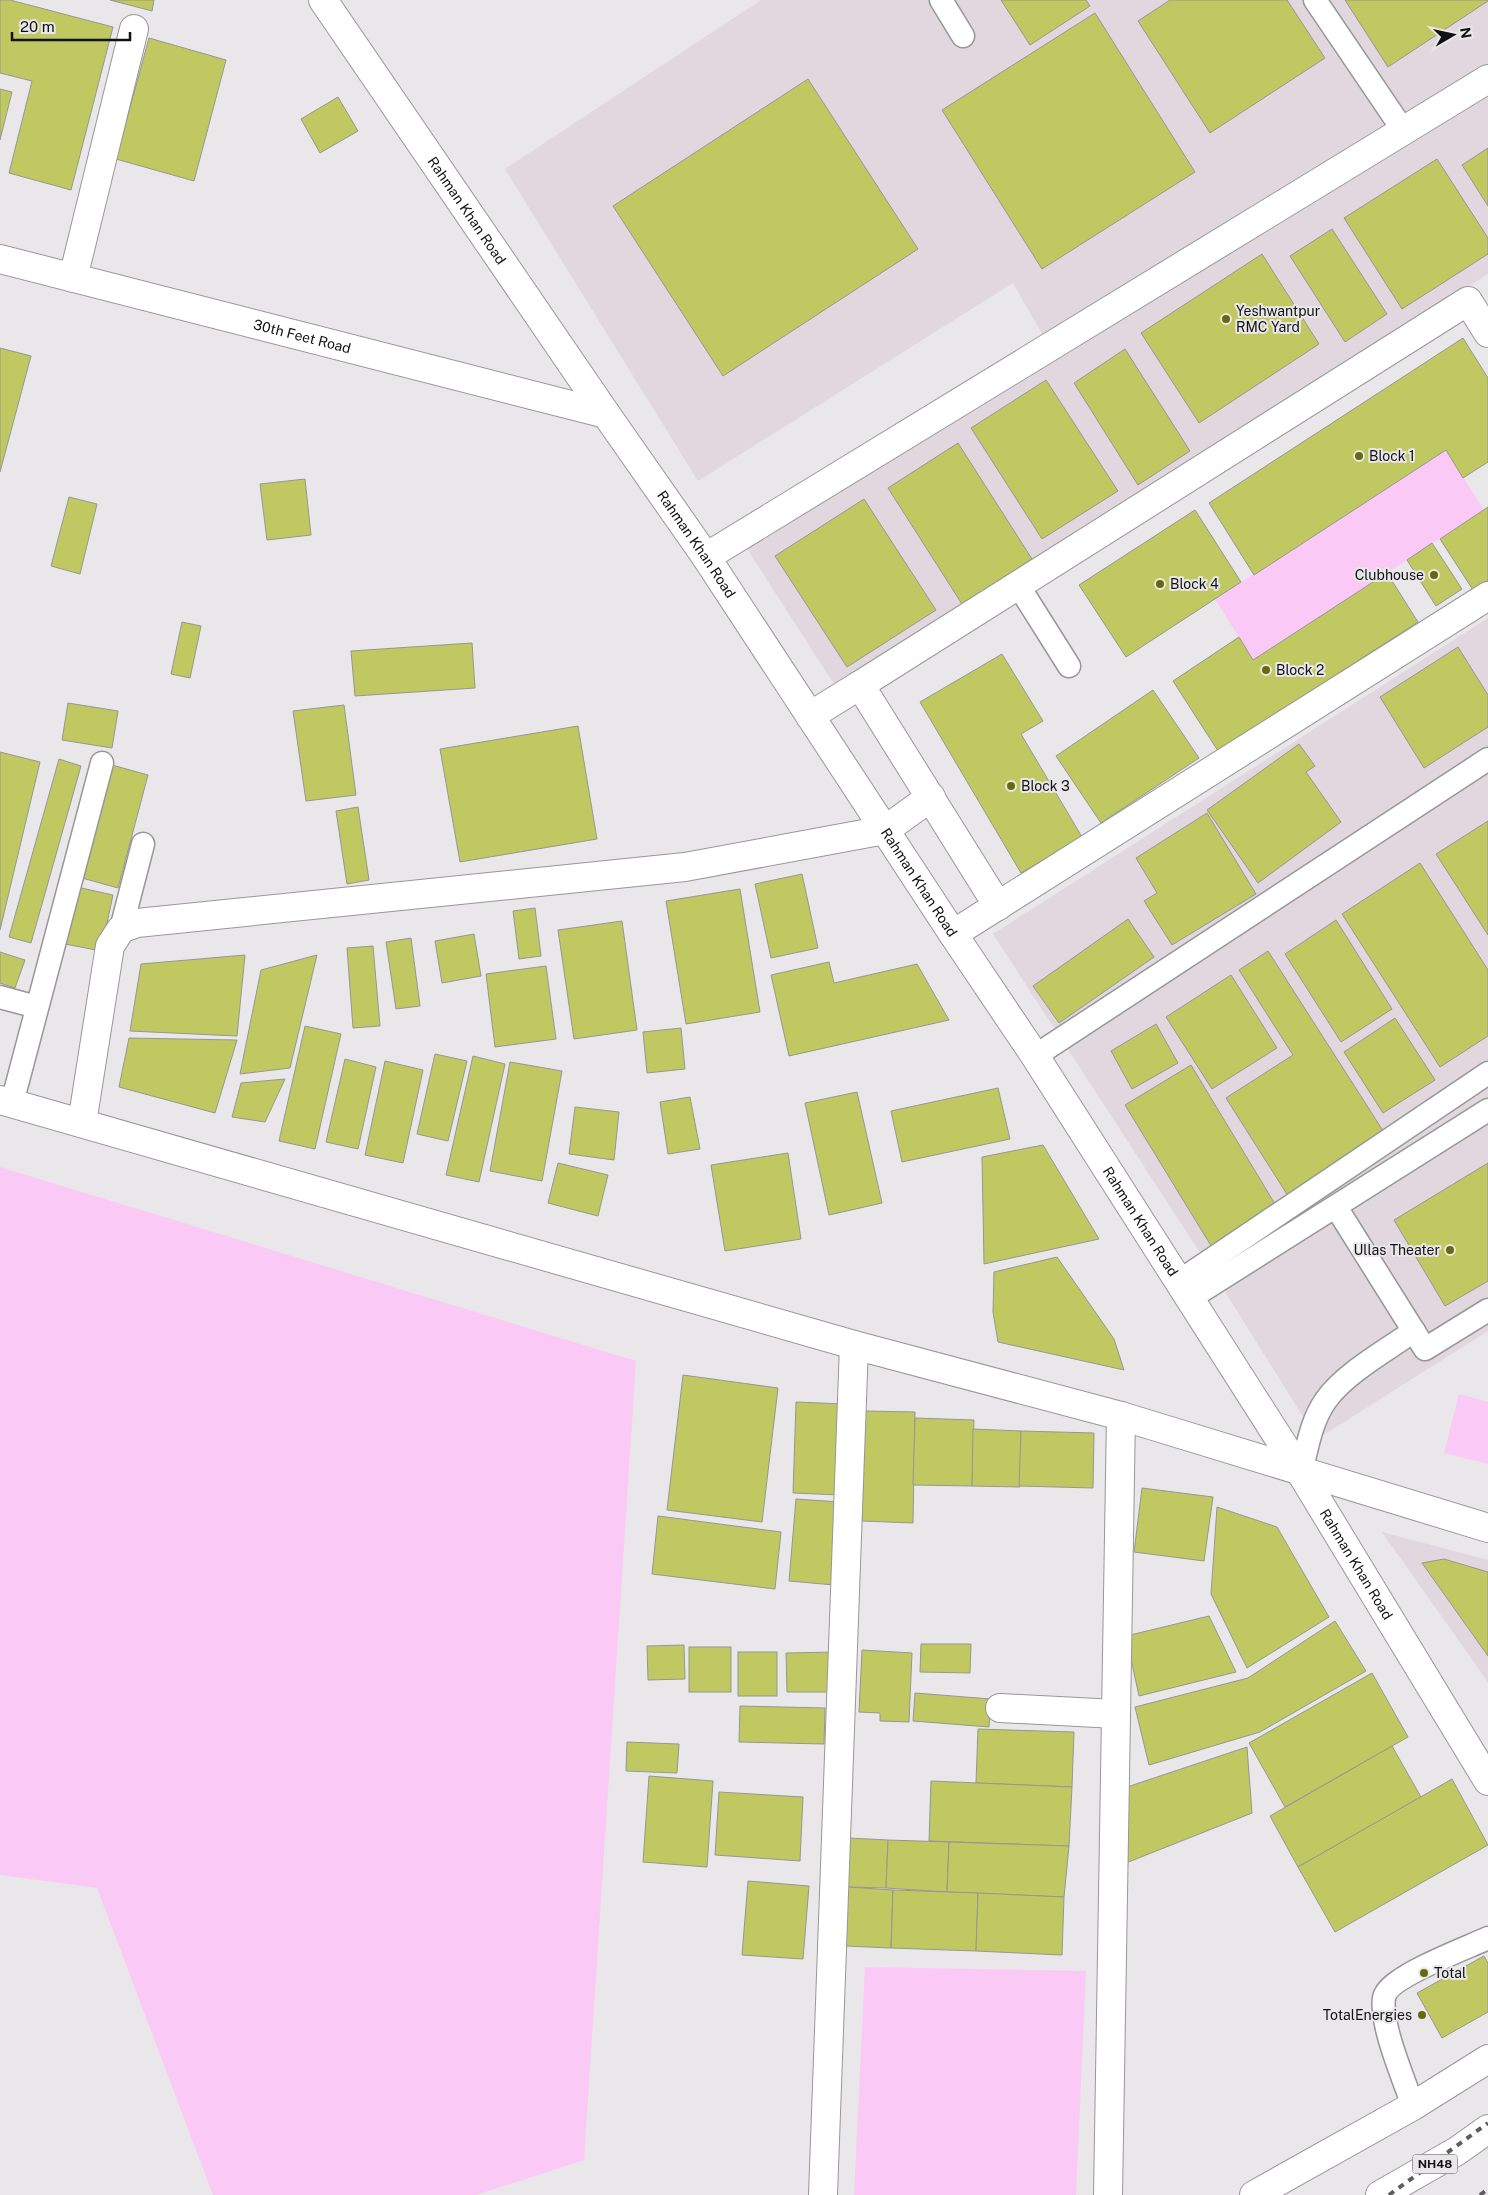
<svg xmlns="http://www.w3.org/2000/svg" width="1488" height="2195" viewBox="0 0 1488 2195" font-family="'Public Sans',sans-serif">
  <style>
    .built { fill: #e0d7df }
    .green { fill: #fbc9f5 }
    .building { fill: #c0c861; stroke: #969793 }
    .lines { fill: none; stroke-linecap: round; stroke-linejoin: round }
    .lane-casing { stroke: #999698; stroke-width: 25 }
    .street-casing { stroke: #999698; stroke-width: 30 }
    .secondary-casing { stroke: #999698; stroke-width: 30 }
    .highway-casing { stroke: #999698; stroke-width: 30 }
    .lane { stroke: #fff; stroke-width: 22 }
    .street { stroke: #fff; stroke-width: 28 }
    .secondary { stroke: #fff; stroke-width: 28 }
    .highway { stroke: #fff; stroke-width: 28 }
    .rail { stroke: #5e5c5e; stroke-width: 4; stroke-dasharray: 6 6; stroke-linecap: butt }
    .poi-dot { fill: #656a0d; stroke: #eae7ea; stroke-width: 2 }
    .labels { text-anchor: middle; stroke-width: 4; stroke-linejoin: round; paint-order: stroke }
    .shield { fill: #eae7ea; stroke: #535153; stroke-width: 1 }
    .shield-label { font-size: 12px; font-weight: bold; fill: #121112 }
    .street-label { font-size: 14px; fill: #121112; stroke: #eae7ea }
    .poi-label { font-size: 14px; fill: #121112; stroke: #eae7ea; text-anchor: start }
  </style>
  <rect width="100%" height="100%" fill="#eae7ea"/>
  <g class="built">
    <polygon points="761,0 1488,0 1488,274 839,692 746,547 1054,355 1013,283 698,481 505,169"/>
    <polygon points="1488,618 1488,1331 1317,1439 1212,1271 993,934"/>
    <polygon points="1382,1532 1488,1560 1488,1682"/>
  </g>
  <g class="green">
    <polygon points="1446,450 1484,510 1253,660 1215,599"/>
    <polygon points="0,1167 636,1361 584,2160 476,2195 213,2195 97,1888 0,1875"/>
    <polygon points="1459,1394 1488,1402 1488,1464 1444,1453"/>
    <polygon points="865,1967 1086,1971 1076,2195 854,2195"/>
  </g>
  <g class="building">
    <polygon points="0,0 10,0 113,27 71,190 9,173 32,81 0,73"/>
    <polygon points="110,0 154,0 152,11"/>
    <polygon points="1001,0 1086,0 1090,6 1030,45"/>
    <polygon points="1170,0 1287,0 1325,58 1210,133 1138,21"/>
    <polygon points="1345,0 1488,0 1488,1 1388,67"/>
    <polygon points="1095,13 1195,172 1042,269 942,110"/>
    <polygon points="149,38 226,60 194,181 116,159"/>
    <polygon points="808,79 918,249 723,376 613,206"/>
    <polygon points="0,89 12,92 0,140"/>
    <polygon points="338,97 358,131 320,153 301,119"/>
    <polygon points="1488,148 1488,206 1462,165"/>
    <polygon points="1437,159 1488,238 1488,254 1402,309 1344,218"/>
    <polygon points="1332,229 1387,314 1345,342 1290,256"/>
    <polygon points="1262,254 1319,344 1199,423 1141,333"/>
    <polygon points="1463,338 1488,378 1488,462 1463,478 1446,450 1254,575 1209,503"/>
    <polygon points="0,348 31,356 0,472"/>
    <polygon points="1125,349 1190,451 1138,485 1074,383"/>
    <polygon points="1046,380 1118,491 1042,539 971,428"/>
    <polygon points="958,443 1032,559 962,604 888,488"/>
    <polygon points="305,479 311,535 267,540 260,484"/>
    <polygon points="69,497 97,504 80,574 51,566"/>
    <polygon points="864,499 936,610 847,667 775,556"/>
    <polygon points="1488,507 1488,580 1473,590 1440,539"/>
    <polygon points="1195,510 1241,582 1126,657 1079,585"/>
    <polygon points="1432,543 1462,589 1436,606 1407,560"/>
    <polygon points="1387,573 1418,622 1218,751 1173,681 1239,637 1253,660"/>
    <polygon points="182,622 201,626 190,678 171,674"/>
    <polygon points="472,643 475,688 355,696 351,651"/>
    <polygon points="1458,647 1488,695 1488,727 1424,768 1380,697"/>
    <polygon points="1002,654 1043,721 1021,734 1082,837 1021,873 920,702"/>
    <polygon points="1153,690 1199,758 1101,823 1056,756"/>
    <polygon points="68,703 118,711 112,748 62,740"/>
    <polygon points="344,705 356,795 306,801 293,711"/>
    <polygon points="578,726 597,839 460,862 440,749"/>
    <polygon points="1299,744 1315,766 1306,772 1341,822 1258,883 1207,810"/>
    <polygon points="0,752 40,762 0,930"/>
    <polygon points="59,759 81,766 31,943 9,937"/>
    <polygon points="112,765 148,775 118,888 82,878"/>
    <polygon points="358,807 369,880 347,884 336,811"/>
    <polygon points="1207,813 1256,894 1172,945 1144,901 1157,893 1136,858"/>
    <polygon points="1488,821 1488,935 1436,854"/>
    <polygon points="1420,863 1488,970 1488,1036 1440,1067 1342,914"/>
    <polygon points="802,874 818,948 771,958 755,884"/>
    <polygon points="77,887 113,895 101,951 65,944"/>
    <polygon points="740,889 760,1012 686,1024 666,901"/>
    <polygon points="535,908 541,956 519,959 513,911"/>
    <polygon points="1128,919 1154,957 1059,1023 1033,986"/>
    <polygon points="1336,920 1392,1009 1341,1042 1285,954"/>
    <polygon points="622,921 637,1030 574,1039 558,930"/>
    <polygon points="474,934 481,976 442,983 435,941"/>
    <polygon points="411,938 420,1006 396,1009 386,942"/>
    <polygon points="373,946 380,1026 353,1028 347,948"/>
    <polygon points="1268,951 1387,1137 1290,1199 1226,1098 1293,1055 1239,970"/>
    <polygon points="0,952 25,960 15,988 0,983"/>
    <polygon points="245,955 237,1036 130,1031 141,964"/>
    <polygon points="317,955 290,1068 240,1074 261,970"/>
    <polygon points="829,962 834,983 917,964 949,1020 789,1056 771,975"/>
    <polygon points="546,966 556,1039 495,1047 486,974"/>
    <polygon points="1231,975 1277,1048 1212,1089 1166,1017"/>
    <polygon points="1395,1018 1435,1080 1383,1113 1344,1052"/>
    <polygon points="1156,1024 1178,1063 1132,1089 1111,1051"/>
    <polygon points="305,1026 341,1034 315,1149 279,1141"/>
    <polygon points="681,1028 685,1069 647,1073 643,1032"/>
    <polygon points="129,1038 237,1040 215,1113 119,1087"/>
    <polygon points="435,1054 467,1061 448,1141 417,1134"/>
    <polygon points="473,1056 505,1064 479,1182 446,1175"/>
    <polygon points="345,1059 376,1067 358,1149 326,1142"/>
    <polygon points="385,1061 423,1070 403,1163 365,1155"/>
    <polygon points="510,1062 562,1071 542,1181 490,1171"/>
    <polygon points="1191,1065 1278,1209 1213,1249 1125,1105"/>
    <polygon points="285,1079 265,1122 232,1117 241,1083"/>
    <polygon points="998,1088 1010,1139 902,1162 891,1111"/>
    <polygon points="857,1092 882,1203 829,1215 805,1103"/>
    <polygon points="690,1097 700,1149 668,1154 660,1102"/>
    <polygon points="575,1107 619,1112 614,1160 569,1154"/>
    <polygon points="1043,1145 1099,1239 984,1264 982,1157"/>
    <polygon points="788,1153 801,1239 725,1251 711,1165"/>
    <polygon points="558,1163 608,1175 598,1216 548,1203"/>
    <polygon points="1488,1163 1488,1281 1445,1306 1394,1220"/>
    <polygon points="1057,1257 1114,1339 1124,1370 998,1342 993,1312 994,1272"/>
    <polygon points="683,1375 778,1388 762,1522 667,1510"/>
    <polygon points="796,1402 844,1404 841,1495 793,1493"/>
    <polygon points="865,1411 915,1412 913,1523 862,1521"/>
    <polygon points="915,1418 974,1420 972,1486 913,1485"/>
    <polygon points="973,1429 1021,1431 1020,1487 972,1486"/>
    <polygon points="1021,1431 1094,1433 1093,1488 1019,1486"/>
    <polygon points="1142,1488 1213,1497 1204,1561 1134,1552"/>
    <polygon points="796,1499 840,1502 834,1585 789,1581"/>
    <polygon points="1217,1507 1277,1527 1329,1617 1247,1668 1211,1594"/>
    <polygon points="658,1516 781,1532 775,1589 652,1574"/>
    <polygon points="1444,1559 1488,1572 1488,1656 1422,1563"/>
    <polygon points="1209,1616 1236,1672 1139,1696 1126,1636"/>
    <polygon points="1335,1621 1366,1671 1260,1732 1149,1765 1135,1707 1248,1678"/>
    <polygon points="921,1644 971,1644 970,1673 920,1672"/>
    <polygon points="684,1645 685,1679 648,1680 647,1646"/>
    <rect x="689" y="1647" width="42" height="45"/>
    <polygon points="862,1650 912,1653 909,1722 880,1721 880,1713 859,1712"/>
    <rect x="738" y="1652" width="39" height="44"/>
    <polygon points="837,1652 838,1692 787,1692 786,1653"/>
    <polygon points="1372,1673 1408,1737 1285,1807 1249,1743"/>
    <polygon points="915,1693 991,1699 989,1727 913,1721"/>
    <polygon points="740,1706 825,1708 824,1744 739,1742"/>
    <polygon points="978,1729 1074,1732 1072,1787 976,1783"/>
    <polygon points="627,1742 679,1744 677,1773 626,1771"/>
    <polygon points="1392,1746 1421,1797 1298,1867 1270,1816"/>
    <polygon points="1247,1747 1252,1813 1126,1863 1127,1787"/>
    <polygon points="649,1776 713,1781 707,1867 643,1862"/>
    <polygon points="1452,1779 1488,1845 1335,1932 1298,1867"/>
    <polygon points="931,1781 1072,1787 1069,1846 929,1841"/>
    <polygon points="719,1792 803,1797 800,1861 715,1855"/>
    <polygon points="849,1838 888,1840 886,1888 847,1887"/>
    <polygon points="888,1840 949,1842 947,1892 886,1888"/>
    <polygon points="949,1842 1069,1846 1064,1897 947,1892"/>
    <polygon points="748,1881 809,1886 803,1959 742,1955"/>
    <polygon points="847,1887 893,1890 891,1948 845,1946"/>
    <polygon points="893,1890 978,1893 976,1951 891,1948"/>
    <polygon points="978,1893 1064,1897 1062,1955 976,1951"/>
    <polygon points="1484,1956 1488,1963 1488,2012 1442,2038 1417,1993"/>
  </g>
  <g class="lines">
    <defs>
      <g id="lane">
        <polyline points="941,0 963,36"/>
        <polyline points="1315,0 1403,130"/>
        <polyline points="1018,585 1069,666"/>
        <polyline points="121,929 143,844"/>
        <polyline points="0,997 37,1007"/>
        <polyline points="1035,1056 1488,759"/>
        <polyline points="12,1103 102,763"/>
        <polyline points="1336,1207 1425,1349 1488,1310"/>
        <polyline points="1178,1282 1488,1073"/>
        <polyline points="1189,1299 1488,1110"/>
        <path d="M1301 1473C1307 1448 1311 1421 1326 1400 1344 1374 1388 1349 1414 1331"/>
        <path d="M1413 2106C1404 2079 1380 2025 1384 1998 1387 1977 1467 1948 1488 1938"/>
      </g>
      <g id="street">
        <path id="s1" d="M0 259 606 414"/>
        <polyline points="73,278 134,29"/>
        <polyline points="810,716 860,685"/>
        <polyline points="998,906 860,685 1468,301 1488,333"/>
        <polyline points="953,934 1488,596"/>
        <polyline points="82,1123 110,946 121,929 137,923 685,867 885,830 931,797"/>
        <polyline points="1000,1708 1116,1714"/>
        <polyline points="823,2195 854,1345"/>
        <polyline points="1108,2195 1121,1416"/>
      </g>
      <g id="secondary">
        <path id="s2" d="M323 0 606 414 706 557 953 934 1035 1056 1301 1473 1488 1781"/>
        <polyline points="706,557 1488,79"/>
        <polyline points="0,1100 854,1345 1121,1416 1488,1528"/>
        <polyline points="1254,2195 1413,2106 1488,2059"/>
      </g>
      <polyline id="highway" points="1380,2195 1457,2151 1488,2129"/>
    </defs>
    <use href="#lane" class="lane-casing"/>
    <use href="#street" class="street-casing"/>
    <use href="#secondary" class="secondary-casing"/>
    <use href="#highway" class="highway-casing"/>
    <use href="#lane" class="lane"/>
    <use href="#street" class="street"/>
    <use href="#secondary" class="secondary"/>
    <use href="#highway" class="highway"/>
    <g class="rail">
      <polyline points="1389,2195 1488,2123"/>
      <polyline points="1480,2195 1488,2189"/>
    </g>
  </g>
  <g class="poi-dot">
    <circle cx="1226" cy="319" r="5"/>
    <circle cx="1359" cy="456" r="5"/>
    <circle cx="1434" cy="575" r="5"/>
    <circle cx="1160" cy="584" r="5"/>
    <circle cx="1266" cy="670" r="5"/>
    <circle cx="1011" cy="786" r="5"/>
    <circle cx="1450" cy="1250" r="5"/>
    <circle cx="1424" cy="1973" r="5"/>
    <circle cx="1422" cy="2015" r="5"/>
  </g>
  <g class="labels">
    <rect class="shield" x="1412.5" y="2154.5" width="45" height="19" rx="4"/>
    <g class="shield-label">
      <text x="1435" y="2168">NH48</text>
    </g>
    <g class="street-label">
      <text dy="5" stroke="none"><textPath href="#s2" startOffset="255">Rahman Khan Road</textPath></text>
      <text dy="5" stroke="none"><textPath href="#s1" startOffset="312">30th Feet Road</textPath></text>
      <text dy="5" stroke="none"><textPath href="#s2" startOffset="660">Rahman Khan Road</textPath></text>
      <text dy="5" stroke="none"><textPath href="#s2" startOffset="1065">Rahman Khan Road</textPath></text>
      <text dy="5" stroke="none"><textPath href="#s2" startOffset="1470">Rahman Khan Road</textPath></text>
      <text dy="5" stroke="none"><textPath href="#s2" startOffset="1875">Rahman Khan Road</textPath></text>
    </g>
    <g class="poi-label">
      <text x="1236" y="316">Yeshwantpur<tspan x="1236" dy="16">RMC Yard</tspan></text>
      <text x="1369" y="461">Block 1</text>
      <text x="1424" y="580" text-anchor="end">Clubhouse</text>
      <text x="1170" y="589">Block 4</text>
      <text x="1276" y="675">Block 2</text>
      <text x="1021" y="791">Block 3</text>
      <text x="1440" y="1255" text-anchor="end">Ullas Theater</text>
      <text x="1434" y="1978">Total</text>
      <text x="1412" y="2020" text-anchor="end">TotalEnergies</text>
    </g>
  </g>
  <g transform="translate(1453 35) rotate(81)" stroke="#eae7ea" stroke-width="4" paint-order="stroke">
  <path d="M0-4L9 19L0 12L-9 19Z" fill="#121112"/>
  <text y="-8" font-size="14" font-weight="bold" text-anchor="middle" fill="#121112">N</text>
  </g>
  <path d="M12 32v8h118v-8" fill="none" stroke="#121112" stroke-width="2.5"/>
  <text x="20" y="32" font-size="15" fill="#121112" stroke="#eae7ea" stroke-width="4" paint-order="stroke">20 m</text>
</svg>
